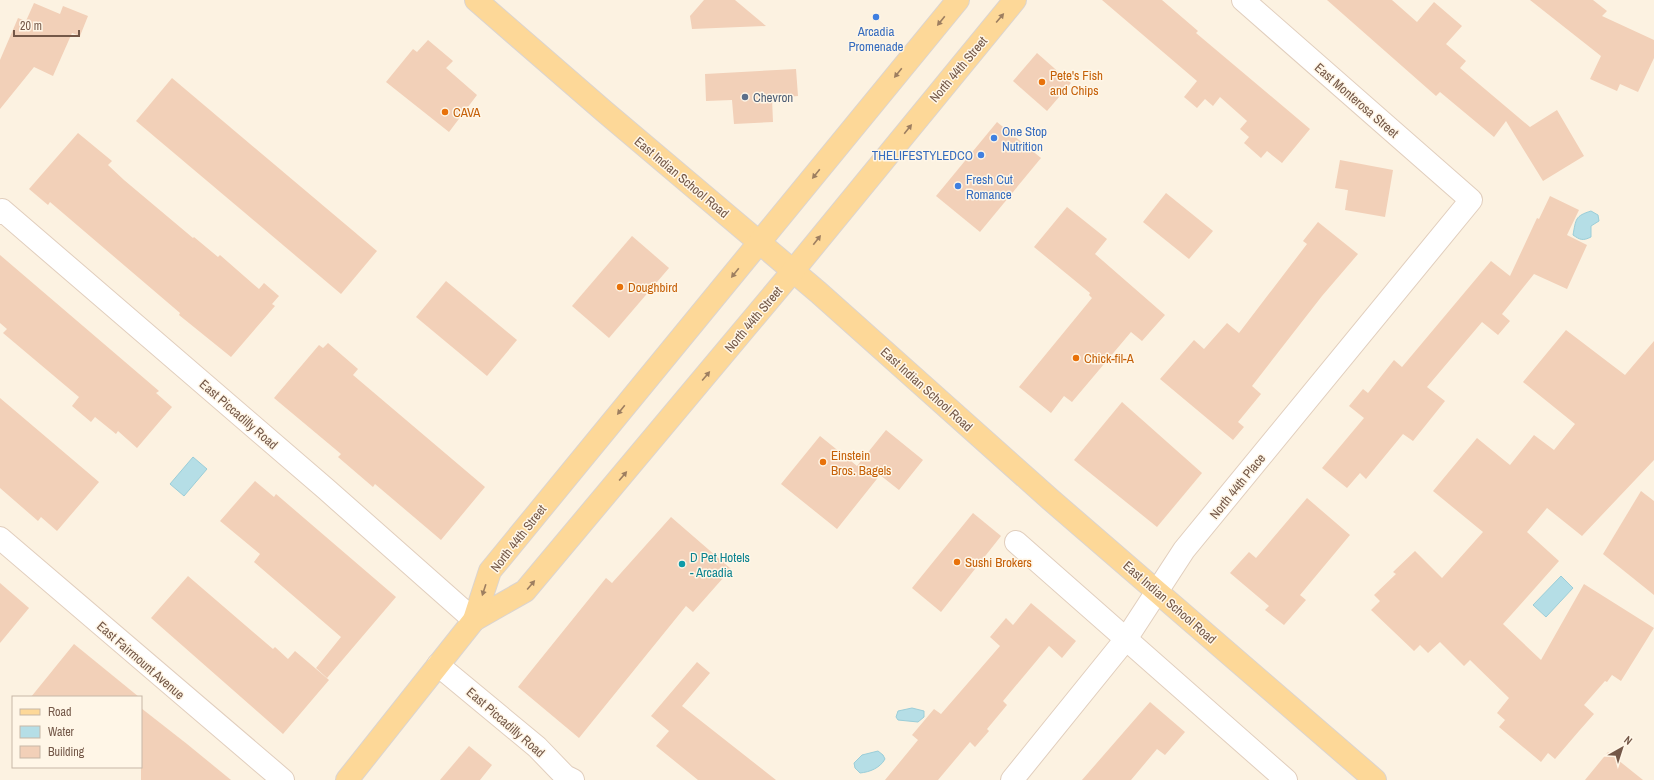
<svg xmlns="http://www.w3.org/2000/svg" width="1654" height="780" viewBox="0 0 1654 780" font-family="'Archivo Narrow',sans-serif">
  <style>
    .water { fill: #b5dee6; stroke: #9bced8 }
    .building { fill: #f2d0b8 }
    .lines { fill: none; stroke-linecap: round; stroke-linejoin: round }
    .minor-casing { stroke: #e1cebd; stroke-width: 24 }
    .major-casing { stroke: #dbd4cf; stroke-width: 24 }
    .minor { stroke: #fff; stroke-width: 22 }
    .major { stroke: #fdd898; stroke-width: 22 }
    .oneway { fill: #9d7e60 }
    .shop-dot { fill: #3f7fe0; stroke: #fff6e7; stroke-width: 1.5 }
    .food-dot { fill: #e8710a; stroke: #fff6e7; stroke-width: 1.5 }
    .service-dot { fill: #5c6f8a; stroke: #fff6e7; stroke-width: 1.5 }
    .culture-dot { fill: #0f9aa8; stroke: #fff6e7; stroke-width: 1.5 }
    .labels { text-anchor: middle; stroke-width: 3; stroke-linejoin: round; paint-order: stroke }
    .shop-label { font-size: 13px; fill: #366cbe; stroke: #fff6e7; text-anchor: start }
    .street-label { font-size: 13px; fill: #745848; stroke: #fff6e7 }
    .food-label { font-size: 13px; fill: #c56008; stroke: #fff6e7; text-anchor: start }
    .service-label { font-size: 13px; fill: #4e5e75; stroke: #fff6e7; text-anchor: start }
    .culture-label { font-size: 13px; fill: #0d838f; stroke: #fff6e7; text-anchor: start }
  </style>
  <rect width="100%" height="100%" fill="#fcf2e1"/>
  <g class="water">
    <path d="M1591 211 1598 215 1599 221 1591 226V237C1583 241 1580 240 1573 235 1576 219 1575 216 1591 211Z"/>
    <polygon points="193,457 207,469 184,496 170,484"/>
    <polygon points="1561,576 1573,588 1546,617 1533,605"/>
    <polygon points="912,708 924,711 924,717 918,722 898,720 896,717 898,711"/>
    <path d="M878 751 883 755 885 759C880 768 870 772 860 773L855 768 854 763 862 755Z"/>
  </g>
  <g class="building">
    <polygon points="704,0 735,0 766,26 692,29 690,16"/>
    <polygon points="1102,0 1162,0 1198,31 1196,33 1310,129 1282,163 1267,151 1261,158 1244,143 1249,137 1240,129 1247,121 1220,97 1213,106 1205,99 1197,108 1184,97 1197,81"/>
    <polygon points="1327,0 1392,0 1417,22 1434,2 1462,26 1446,44 1466,61 1460,68 1530,127 1557,110 1584,156 1543,181 1506,121 1494,137 1440,92 1436,96"/>
    <polygon points="1530,0 1593,0 1607,11 1602,16 1654,40 1654,58 1638,92 1620,84 1617,91 1590,79 1601,56"/>
    <polygon points="34,3 60,14 63,6 88,16 80,36 72,33 53,76 34,67 0,109 0,60 18,18 26,21"/>
    <polygon points="428,40 453,61 446,68 477,95 449,132 386,82 413,49 417,52"/>
    <polygon points="1037,53 1071,83 1047,111 1013,81"/>
    <polygon points="796,69 798,96 772,98 773,122 734,124 732,100 706,101 705,74"/>
    <polygon points="172,78 377,251 341,294 136,121"/>
    <polygon points="997,122 1041,158 980,232 936,196"/>
    <polygon points="78,133 112,161 108,165 124,180 193,238 194,237 218,257 220,255 259,289 264,283 279,296 272,304 275,306 231,357 179,315 180,313 50,202 48,205 29,189"/>
    <polygon points="1340,160 1393,170 1385,217 1345,210 1348,190 1335,188"/>
    <polygon points="1166,193 1213,231 1189,259 1143,222"/>
    <polygon points="1550,196 1579,210 1567,235 1587,245 1567,289 1534,274 1502,314 1510,321 1498,335 1482,322 1427,387 1445,401 1413,441 1403,434 1366,479 1360,473 1347,488 1322,468 1364,418 1349,406 1363,389 1368,393 1394,360 1402,367 1491,261 1510,276 1537,218 1539,219"/>
    <polygon points="1067,207 1107,239 1095,254 1165,315 1142,341 1131,332 1072,402 1064,396 1051,413 1019,387 1092,298 1089,295 1090,293 1034,247"/>
    <polygon points="1318,222 1358,254 1322,296 1252,386 1261,394 1238,422 1244,427 1233,440 1160,379 1194,340 1204,349 1227,323 1239,333 1307,244 1303,241"/>
    <polygon points="632,236 669,268 609,338 572,306"/>
    <polygon points="0,255 159,391 156,393 172,407 137,448 118,431 116,434 95,417 91,422 72,406 79,397 3,333 7,329 0,323"/>
    <polygon points="446,281 517,340 487,376 416,317"/>
    <polygon points="1566,330 1625,375 1654,341 1654,460 1582,536 1547,508 1527,532 1559,561 1503,624 1541,660 1584,584 1654,628 1621,681 1612,675 1607,682 1605,681 1584,705 1594,714 1579,731 1555,759 1548,753 1541,762 1499,727 1505,720 1497,713 1509,698 1470,660 1464,666 1440,642 1428,653 1420,645 1414,651 1371,610 1380,601 1374,595 1396,574 1393,572 1415,551 1442,578 1483,532 1433,491 1477,438 1510,465 1534,435 1554,450 1575,424 1523,382"/>
    <polygon points="328,343 358,369 353,375 485,487 441,540 375,484 373,487 338,457 341,454 274,398 319,345 323,348"/>
    <polygon points="0,398 99,482 57,531 41,517 38,521 0,488"/>
    <polygon points="1122,402 1202,473 1157,527 1074,460"/>
    <polygon points="886,430 923,460 899,490 880,475 837,529 781,484 820,436 857,466"/>
    <polygon points="255,481 274,497 276,494 396,597 327,678 316,668 341,637 254,562 260,554 220,521"/>
    <polygon points="1641,491 1654,501 1654,595 1603,554"/>
    <polygon points="1307,498 1350,535 1300,595 1306,600 1284,625 1265,610 1269,606 1230,573 1249,552 1256,558"/>
    <polygon points="973,513 1001,536 941,612 912,588"/>
    <polygon points="671,517 731,569 693,612 686,606 579,738 518,687 606,578 612,583"/>
    <polygon points="188,576 273,649 275,647 288,659 295,651 329,680 283,734 151,618"/>
    <polygon points="0,583 29,608 0,643"/>
    <polygon points="1031,603 1076,641 1062,658 1049,646 1003,701 1007,705 987,729 989,731 975,747 970,742 938,780 885,780 918,740 912,735 934,709 941,714 1000,646 990,637 1006,618 1013,625"/>
    <polygon points="74,644 139,697 31,697"/>
    <polygon points="697,662 710,673 682,706 776,780 698,780 656,746 669,731 651,716"/>
    <polygon points="1150,702 1185,732 1165,755 1157,749 1131,780 1082,780"/>
    <polygon points="141,708 187,744 231,780 141,780"/>
    <polygon points="469,746 492,765 480,780 440,780"/>
    <polygon points="1608,752 1643,780 1585,780"/>
  </g>
  <g class="lines">
    <defs>
      <g id="minor">
        <polyline points="0,213 2,210 326,489 474,620"/>
        <polyline points="0,538 283,780"/>
        <polyline points="1016,542 1286,780"/>
        <polyline points="438,665 537,747 565,776 573,780"/>
        <polyline points="1012,780 1126,639 1184,550 1471,200 1243,0"/>
      </g>
      <g id="major">
        <polyline points="476,0 605,112 818,292 1051,500 1375,780"/>
        <polyline points="474,620 525,591 793,271 1015,0"/>
        <polyline points="347,780 474,620 490,571 958,0"/>
      </g>
    </defs>
    <use href="#minor" class="minor-casing"/>
    <use href="#major" class="major-casing"/>
    <use href="#minor" class="minor"/>
    <use href="#major" class="major"/>
  </g>
  <defs><path id="oneway-solid" d="M-6-.8H1V-3.2L6.5 0L1 3.2V.8H-6Z"/></defs>
  <g class="oneway">
    <use href="#oneway-solid" transform="translate(1000 18) rotate(-50)"/>
    <use href="#oneway-solid" transform="translate(941 21) rotate(129)"/>
    <use href="#oneway-solid" transform="translate(898 73) rotate(129)"/>
    <use href="#oneway-solid" transform="translate(908 129) rotate(-51)"/>
    <use href="#oneway-solid" transform="translate(816 174) rotate(129)"/>
    <use href="#oneway-solid" transform="translate(817 240) rotate(-52)"/>
    <use href="#oneway-solid" transform="translate(735 273) rotate(129)"/>
    <use href="#oneway-solid" transform="translate(706 376) rotate(-50)"/>
    <use href="#oneway-solid" transform="translate(621 410) rotate(129)"/>
    <use href="#oneway-solid" transform="translate(623 476) rotate(-50)"/>
    <use href="#oneway-solid" transform="translate(531 585) rotate(-50)"/>
    <use href="#oneway-solid" transform="translate(484 590) rotate(108)"/>
  </g>
  <g class="shop-dot">
    <circle cx="876" cy="17" r="4"/>
    <circle cx="994" cy="138" r="4"/>
    <circle cx="981" cy="155" r="4"/>
    <circle cx="958" cy="186" r="4"/>
  </g>
  <g class="food-dot">
    <circle cx="1042" cy="82" r="4"/>
    <circle cx="445" cy="112" r="4"/>
    <circle cx="620" cy="287" r="4"/>
    <circle cx="1076" cy="358" r="4"/>
    <circle cx="823" cy="462" r="4"/>
    <circle cx="957" cy="562" r="4"/>
  </g>
  <circle class="service-dot" cx="745" cy="97" r="4"/>
  <circle class="culture-dot" cx="682" cy="564" r="4"/>
  <g class="labels">
    <g class="shop-label">
      <text x="876" y="36" text-anchor="middle">Arcadia<tspan x="876" dy="15">Promenade</tspan></text>
      <text x="1002" y="136">One Stop<tspan x="1002" dy="15">Nutrition</tspan></text>
      <text x="973" y="160" text-anchor="end">THELIFESTYLEDCO</text>
      <text x="966" y="184">Fresh Cut<tspan x="966" dy="15">Romance</tspan></text>
    </g>
    <g class="street-label">
      <text transform="translate(958 69) rotate(-50)" y="5">North 44th Street</text>
      <text transform="translate(1357 100) rotate(41)" y="5">East Monterosa Street</text>
      <text transform="translate(682 177) rotate(40)" y="5">East Indian School Road</text>
      <text transform="translate(753 319) rotate(-50)" y="5">North 44th Street</text>
      <text transform="translate(927 389) rotate(42)" y="5">East Indian School Road</text>
      <text transform="translate(239 414) rotate(41)" y="5">East Piccadilly Road</text>
      <text transform="translate(1237 486) rotate(-51)" y="5">North 44th Place</text>
      <text transform="translate(518 538) rotate(-52)" y="5">North 44th Street</text>
      <text transform="translate(1170 602) rotate(41)" y="5">East Indian School Road</text>
      <text transform="translate(141 660) rotate(41)" y="5">East Fairmount Avenue</text>
      <text transform="translate(506 722) rotate(41)" y="5">East Piccadilly Road</text>
    </g>
    <g class="food-label">
      <text x="1050" y="80">Pete's Fish<tspan x="1050" dy="15">and Chips</tspan></text>
      <text x="453" y="117">CAVA</text>
      <text x="628" y="292">Doughbird</text>
      <text x="1084" y="363">Chick-fil-A</text>
      <text x="831" y="460">Einstein<tspan x="831" dy="15">Bros. Bagels</tspan></text>
      <text x="965" y="567">Sushi Brokers</text>
    </g>
    <g class="service-label">
      <text x="753" y="102">Chevron</text>
    </g>
    <g class="culture-label">
      <text x="690" y="562">D Pet Hotels<tspan x="690" dy="15">- Arcadia</tspan></text>
    </g>
  </g>
  <rect x="12" y="696" width="130" height="72" fill="#fff6e7" stroke="#c7b7a7"/>
  <rect x="20" y="709" width="20" height="6" fill="#fdd898" stroke="#c7b7a7"/>
  <text x="48" y="716" font-size="12" fill="#745848">Road</text>
  <rect x="20" y="726" width="20" height="12" fill="#b5dee6" stroke="#c7b7a7"/>
  <text x="48" y="736" font-size="12" fill="#745848">Water</text>
  <rect x="20" y="746" width="20" height="12" fill="#f2d0b8" stroke="#c7b7a7"/>
  <text x="48" y="756" font-size="12" fill="#745848">Building</text>
  <g transform="translate(1622 748) rotate(39)" stroke="#fff6e7" stroke-width="3" paint-order="stroke">
  <path d="M0-3L7 15L0 10L-7 15Z" fill="#745848"/>
  <text y="-6" font-size="11" font-weight="bold" text-anchor="middle" fill="#745848">N</text>
  </g>
  <path d="M14 30v6h65v-6" fill="none" stroke="#745848" stroke-width="2"/>
  <text x="20" y="30" font-size="12" fill="#745848" stroke="#fff6e7" stroke-width="3" paint-order="stroke">20 m</text>
</svg>
